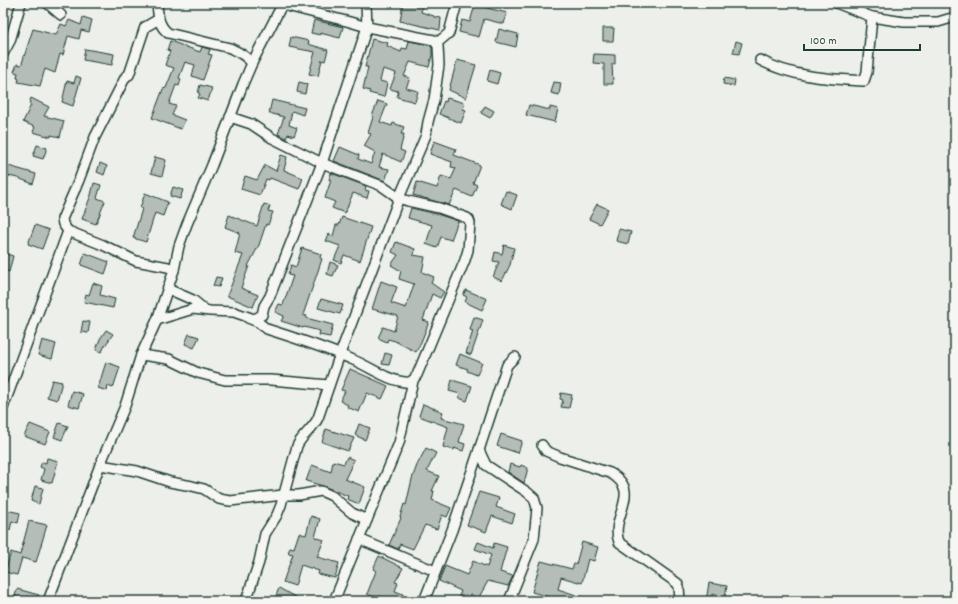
<svg xmlns="http://www.w3.org/2000/svg" width="958" height="604" viewBox="0 0 958 604" font-family="Dekko,sans-serif">
  <style>
    .building { fill: #b4bdb8; stroke: #1f3d34 }
    .lines { fill: none; stroke-linecap: round; stroke-linejoin: round }
    .street-casing { stroke: #1f3d34; stroke-width: 12 }
    .street { stroke: #f6f6f2; stroke-width: 9 }
  </style>
  <rect width="100%" height="100%" fill="#edefea"/>
  <filter id="ink" filterUnits="userSpaceOnUse"><feTurbulence type="fractalNoise" baseFrequency=".025" numOctaves="2"/><feDisplacementMap in="SourceGraphic" scale="8" xChannelSelector="R" yChannelSelector="G"/><feConvolveMatrix kernelMatrix="1 2 1 2 8 2 1 2 1" color-interpolation-filters="sRGB"/></filter>
  <g filter="url(#ink)">
    <g class="building">
      <polygon points="403,3 423,3 421,12 434,16 434,17 441,18 440,30 400,21"/>
      <polygon points="475,5 507,13 504,24 484,19 479,37 459,32 462,20 470,22"/>
      <polygon points="83,17 92,20 89,32 81,30 79,39 68,36 63,55 60,54 55,73 45,69 40,86 18,82 19,79 17,78 18,73 14,72 17,64 21,65 22,63 33,29 56,35 61,24 66,26 69,20 81,25"/>
      <polygon points="314,20 343,27 340,38 320,33 320,35 311,33"/>
      <polygon points="603,28 614,28 613,41 603,41"/>
      <polygon points="499,29 518,34 516,47 496,42"/>
      <polygon points="291,37 309,41 308,44 328,50 325,61 322,60 318,76 309,74 315,52 289,47"/>
      <polygon points="372,39 388,43 387,46 401,52 402,48 407,49 409,41 430,45 432,48 432,55 429,67 410,62 404,76 410,78 406,88 418,91 415,102 397,97 398,91 390,89 396,73 383,69 380,81 387,83 384,97 369,93 370,91 363,89 368,67 365,67"/>
      <polygon points="170,41 200,52 202,47 209,49 210,50 208,54 212,55 203,80 192,76 195,65 185,62 179,78 181,79 179,86 176,85 169,104 176,106 172,115 185,120 181,129 152,118 163,89 166,88 174,68 165,65 170,51 167,50"/>
      <polygon points="736,41 742,43 739,54 733,53"/>
      <polygon points="85,49 114,54 112,65 83,60"/>
      <polygon points="594,54 615,55 615,64 612,64 613,84 604,84 604,64 593,63"/>
      <polygon points="457,60 476,65 466,98 449,90"/>
      <polygon points="490,70 500,73 497,84 487,81"/>
      <polygon points="76,76 81,78 73,106 62,102 67,81 74,83"/>
      <polygon points="724,78 735,80 734,86 723,84"/>
      <polygon points="299,82 307,84 305,94 297,92"/>
      <polygon points="554,82 561,83 559,95 551,93"/>
      <polygon points="200,85 212,88 208,101 198,98 200,94 198,93"/>
      <polygon points="31,98 49,107 44,116 64,121 60,137 51,135 51,137 33,132 35,127 23,122 31,105 29,104"/>
      <polygon points="447,98 465,103 463,109 466,110 461,123 439,114 444,101 446,102"/>
      <polygon points="272,100 305,108 303,115 292,111 289,125 297,128 294,136 288,134 286,138 278,134 284,117 269,113"/>
      <polygon points="378,101 387,104 380,122 392,126 393,123 404,127 401,134 404,134 400,150 405,152 401,162 383,154 379,167 389,169 385,181 334,161 340,147 359,155 358,159 371,164 375,152 364,146 371,134 368,133 373,117 372,116"/>
      <polygon points="529,105 550,110 550,107 558,109 555,122 526,115"/>
      <polygon points="485,106 494,111 490,118 481,113"/>
      <polygon points="434,141 456,149 454,155 480,165 473,183 477,185 472,197 456,190 449,205 413,195 417,182 437,188 441,176 451,179 456,168 451,167 452,162 430,154"/>
      <polygon points="37,145 47,148 43,159 33,156"/>
      <polygon points="281,155 287,157 284,170 303,178 299,189 270,178 269,180 266,179 260,195 241,189 245,176 257,180 265,165 276,171"/>
      <polygon points="155,157 166,160 162,176 151,173"/>
      <polygon points="100,163 107,166 104,175 97,172"/>
      <polygon points="5,165 36,174 33,184 18,178 3,175"/>
      <polygon points="331,173 366,186 365,190 369,191 367,198 353,193 345,213 332,208 335,202 325,198 331,180 329,180"/>
      <polygon points="94,183 101,185 97,198 105,201 96,224 82,219 91,195"/>
      <polygon points="173,187 183,190 180,199 170,196"/>
      <polygon points="506,191 517,195 512,209 501,204"/>
      <polygon points="145,193 168,202 163,216 155,213 146,242 133,238 142,209 140,208"/>
      <polygon points="264,204 270,206 268,211 273,212 268,225 266,224 259,245 248,266 249,266 241,288 258,295 253,307 227,296 243,255 235,253 240,233 225,227 229,215 257,226"/>
      <polygon points="597,204 608,209 600,224 589,219"/>
      <polygon points="411,208 437,214 458,221 451,240 441,237 437,248 426,244 432,225 408,218"/>
      <polygon points="342,217 371,227 360,261 344,255 341,263 334,260 340,246 326,241 329,234 333,236 336,225 339,225"/>
      <polygon points="35,225 49,230 42,249 28,244"/>
      <polygon points="619,229 631,232 628,244 616,241"/>
      <polygon points="396,242 415,249 413,255 425,257 422,272 434,277 431,283 444,292 440,298 432,294 423,320 429,322 421,342 416,352 395,341 388,339 387,342 378,338 383,327 394,331 398,316 372,309 381,281 397,287 391,303 406,308 414,284 399,279 401,271 391,265 398,255 392,252"/>
      <polygon points="504,245 514,248 510,265 502,281 493,277 499,262 493,261 495,252 502,254"/>
      <polygon points="302,248 321,254 320,258 322,259 303,315 307,316 306,318 333,325 330,337 319,335 320,331 304,327 303,328 281,321 284,316 275,312 279,304 283,305 293,276 288,275 291,265 296,267"/>
      <polygon points="3,253 13,256 9,272 3,270"/>
      <polygon points="85,253 109,262 105,274 81,265"/>
      <polygon points="330,262 338,265 333,276 327,274"/>
      <polygon points="216,277 222,278 219,287 213,286"/>
      <polygon points="93,283 102,286 100,295 115,299 113,308 84,302 86,294 89,295"/>
      <polygon points="466,290 487,299 482,310 465,302 467,297 463,295"/>
      <polygon points="321,299 343,305 340,314 318,308"/>
      <polygon points="474,317 483,320 471,355 466,353 473,331 470,330"/>
      <polygon points="83,321 90,322 88,333 81,332"/>
      <polygon points="106,330 113,334 104,347 102,352 96,350 100,339"/>
      <polygon points="189,334 199,337 194,348 185,344"/>
      <polygon points="42,340 56,344 52,359 38,355"/>
      <polygon points="385,353 392,355 389,365 382,364"/>
      <polygon points="460,354 482,363 477,375 467,371 468,369 456,365"/>
      <polygon points="106,362 120,367 113,388 108,386 107,391 98,388"/>
      <polygon points="350,369 388,386 382,399 367,393 359,412 347,407 348,405 340,401 345,391 341,390"/>
      <polygon points="52,380 62,382 57,400 47,397"/>
      <polygon points="452,380 472,386 467,401 459,398 460,394 449,391"/>
      <polygon points="72,391 83,394 79,408 68,405"/>
      <polygon points="561,393 572,395 569,408 561,407 563,400 560,399"/>
      <polygon points="423,404 443,412 441,418 464,424 459,442 465,444 463,451 454,448 454,450 443,447 448,427 419,416"/>
      <polygon points="59,423 68,426 62,440 54,437"/>
      <polygon points="30,424 50,432 45,444 24,436"/>
      <polygon points="359,424 370,428 365,440 355,435"/>
      <polygon points="326,429 354,438 348,451 322,442"/>
      <polygon points="501,434 522,441 518,453 497,446"/>
      <polygon points="426,448 436,453 427,471 439,476 432,491 434,491 432,500 451,508 447,517 442,515 437,529 425,525 413,549 400,544 398,549 389,545 401,518 400,517 404,504 406,505 412,479 417,465"/>
      <polygon points="347,457 354,460 345,479 365,487 359,504 347,499 348,496 323,486 306,481 312,465 331,472 333,461 344,464"/>
      <polygon points="47,458 58,461 52,483 41,480 44,469 40,467 42,462 46,463"/>
      <polygon points="510,464 520,467 521,465 528,468 524,483 508,472"/>
      <polygon points="35,486 43,488 39,504 31,501"/>
      <polygon points="479,492 499,498 496,507 515,514 512,523 492,516 486,532 467,525"/>
      <polygon points="6,510 20,513 18,523 12,521 10,530 3,528 3,521"/>
      <polygon points="311,516 320,519 315,537 324,540 317,557 339,563 335,578 318,574 319,571 301,565 295,586 283,582 293,554 288,553 290,547 294,548 299,533 306,535"/>
      <polygon points="29,521 47,525 36,562 22,558 17,575 5,572 11,552 20,555"/>
      <polygon points="478,542 493,548 494,543 507,547 500,572 513,576 508,586 488,581 478,599 470,594 467,601 465,601 458,599 461,591 439,581 445,566 467,575 473,561 487,567 491,555 475,549"/>
      <polygon points="582,542 598,547 594,561 588,559 582,583 561,577 558,589 591,600 591,601 558,601 559,600 532,592 541,561 572,569 574,564 576,564"/>
      <polygon points="379,556 403,568 395,582 398,583 395,591 403,594 401,601 394,601 380,596 379,599 367,594 376,571 373,569"/>
      <polygon points="709,583 727,586 725,597 712,594 711,601 706,601"/>
      <polygon points="279,588 302,601 274,601"/>
      <polygon points="17,589 39,595 37,601 16,601 17,597 15,596"/>
    </g>
    <g class="lines">
      <defs>
        <g id="street">
          <polyline points="47,3 61,15"/>
          <path d="M157 3C158 15 158 25 168 33L230 48C239 52 246 56 252 63"/>
          <polyline points="836,3 872,17"/>
          <polyline points="159,19 145,27 129,75 126,76 95,137 79,180 62,219 63,224 68,231 103,245 136,261 168,267 174,270"/>
          <polyline points="437,43 449,33 457,3"/>
          <polyline points="3,54 10,41 21,3"/>
          <path d="M760 60C791 77 829 79 864 81L867 72 872 17 904 22H938L955 17"/>
          <path d="M230 117 251 124 272 138 322 163 382 186 399 198 408 201 439 208 467 218 469 220 470 223 468 250 465 260 417 375C413 380 411 383 405 382 386 380 369 366 351 359 324 347 295 338 267 329L258 322 248 318"/>
          <polyline points="168,289 193,300 205,310"/>
          <polyline points="157,320 193,309 210,311 234,312 254,319 262,315 264,306 270,296 322,163 367,27 366,3"/>
          <polyline points="141,355 169,359 198,373 225,380 271,380 329,385"/>
          <polyline points="3,408 68,231"/>
          <path d="M542 445 546 451 560 457 610 473C644 492 609 516 619 542L677 583 679 587 680 601"/>
          <polyline points="100,465 137,471 170,482 192,486 204,489 219,499 230,501 283,495 299,495 321,491 332,496 352,513 367,520 334,601"/>
          <polyline points="367,520 399,443 413,381"/>
          <polyline points="359,539 435,571"/>
          <polyline points="48,601 100,465 125,406 141,355 157,320 174,270 179,246 187,224 212,165 243,84 252,63 283,3"/>
          <path d="M246 601 259 562 265 534 277 515 281 505 297 446C302 435 313 429 318 418L340 354 399 198 426 135 428 122 434 100 439 65 438 46 434 40 367 27 350 22 283 5"/>
          <polyline points="424,601 452,530 479,450"/>
          <polyline points="509,601 534,539 537,508 534,498 527,492 486,465 479,450 507,365 515,357"/>
        </g>
      </defs>
      <use href="#street" class="street-casing"/>
      <use href="#street" class="street"/>
    </g>
  </g>
  <rect width="958" height="604" fill="none" stroke="#f6f6f2" stroke-width="16"/>
  <rect x="8" y="8" width="942" height="588" fill="none" stroke="#1f3d34" stroke-width="1.5" filter="url(#ink)"/>
  <path d="M804 44v6h116v-6" fill="none" stroke="#1f3d34" stroke-width="2"/>
  <text x="810" y="44" font-size="12" fill="#1f3d34" stroke="#f6f6f2" stroke-width="3" paint-order="stroke">100 m</text>
</svg>
